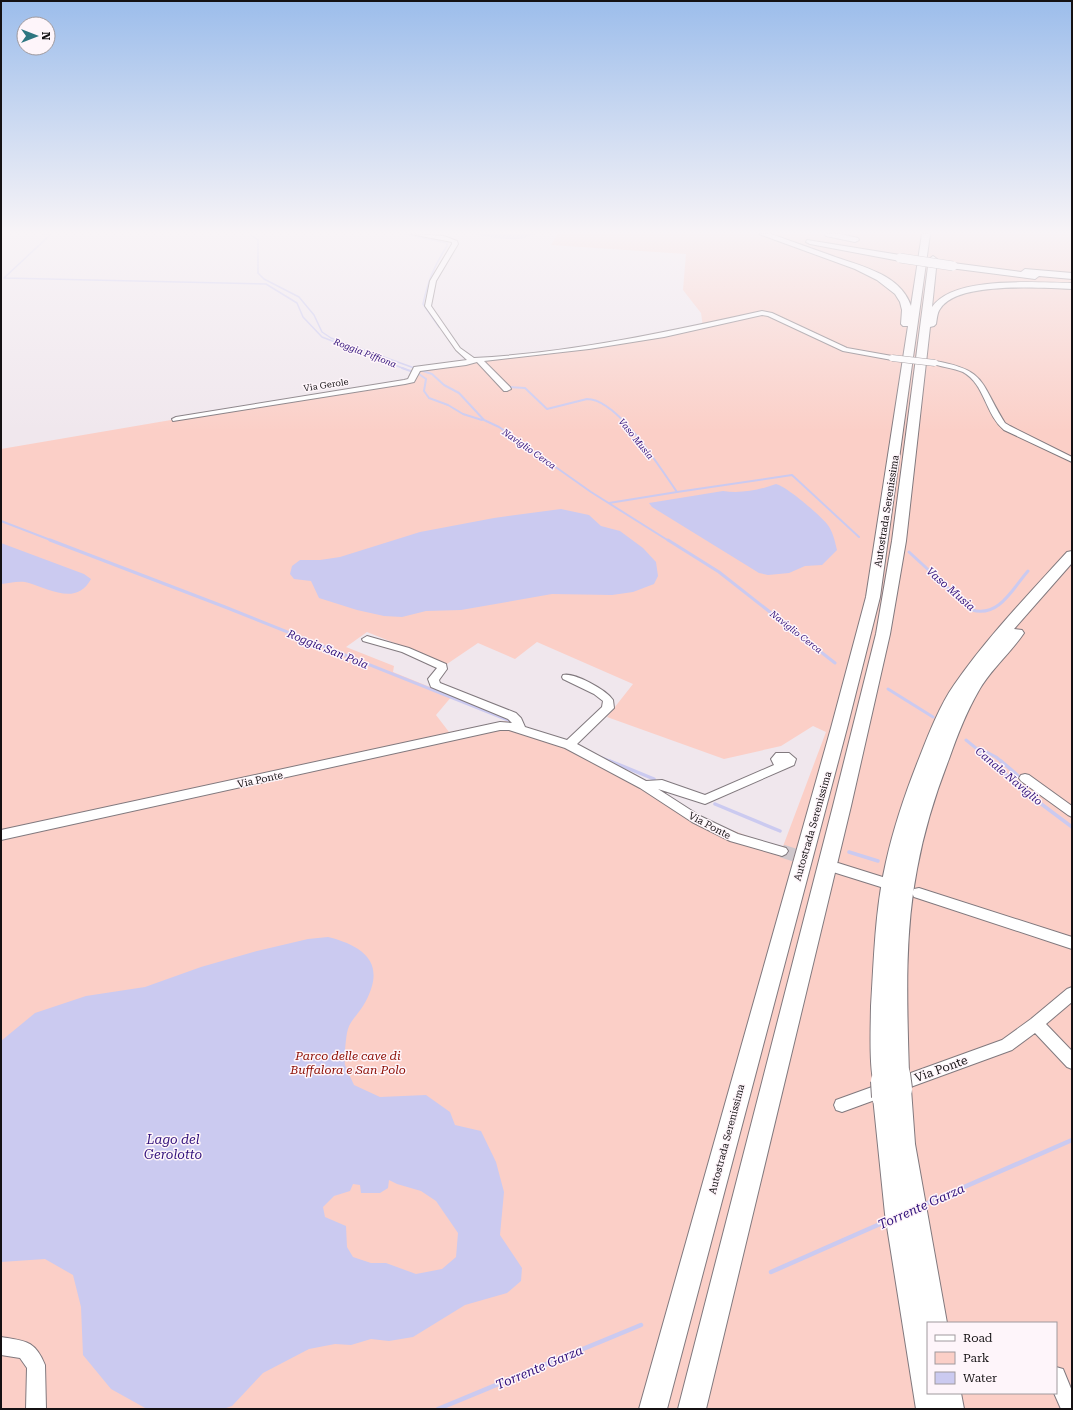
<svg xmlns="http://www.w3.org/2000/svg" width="1073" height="1410" font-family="'Roboto Serif',serif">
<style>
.green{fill:#fbcfc7;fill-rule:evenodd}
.water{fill:#cbcaf0;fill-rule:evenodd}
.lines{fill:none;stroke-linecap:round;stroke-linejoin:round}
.stream-far4{stroke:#cbcaf0;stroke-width:1.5}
.stream-far3{stroke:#cbcaf0;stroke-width:2}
.stream-far2{stroke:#cbcaf0;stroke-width:3}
.stream-far1{stroke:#cbcaf0;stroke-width:3.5}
.stream{stroke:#cbcaf0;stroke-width:4.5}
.minor-tunnel{stroke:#cfc7cc;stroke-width:13;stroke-dasharray:13 6;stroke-linecap:butt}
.minor-casing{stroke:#81797e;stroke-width:2}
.highway-casing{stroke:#81797e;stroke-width:2}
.minor{fill:#fff;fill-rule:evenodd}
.highway{fill:#fff;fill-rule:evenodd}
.minor-bridge-casing{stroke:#81797e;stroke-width:7;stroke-linecap:butt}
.highway-bridge-far1-casing{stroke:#81797e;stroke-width:10;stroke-linecap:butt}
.highway-bridge-casing{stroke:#81797e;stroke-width:26;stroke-linecap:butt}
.minor-bridge{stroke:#fff;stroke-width:6}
.highway-bridge-far1{stroke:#fff;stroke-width:9}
.highway-bridge{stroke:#fff;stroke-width:24}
.labels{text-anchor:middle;stroke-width:3;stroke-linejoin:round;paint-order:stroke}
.far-water-label{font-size:9px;font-style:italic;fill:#31117b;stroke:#fef5fa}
.far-street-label{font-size:9px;fill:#141113;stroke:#fef5fa}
.street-label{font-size:10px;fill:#141113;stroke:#fef5fa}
.water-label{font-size:11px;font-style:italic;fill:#31117b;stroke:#fef5fa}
.near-park-label{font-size:12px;font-style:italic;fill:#8b0b01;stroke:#fef5fa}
.near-street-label{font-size:12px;fill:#141113;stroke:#fef5fa}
.near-water-label{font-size:13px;font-style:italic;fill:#31117b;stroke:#fef5fa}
</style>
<rect width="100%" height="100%" fill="#f0e7ed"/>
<!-- green -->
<path class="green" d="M558,234H1072V1409H1V449L412,379L422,368L597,348L703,327L701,313L683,290L686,254L551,245ZM367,632L447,664L478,643L515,659L537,642L633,684L607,717L724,759L781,746L813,726L826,732L782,849L697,817L567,742L506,721L449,732L436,715L452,696L393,672L394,666L346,647ZM928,1323H1056V1393H928Z"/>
<!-- water -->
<path class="water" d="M475,234H533C524,244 487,237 475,234Z
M776,484C786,486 820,515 827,524C833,531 835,542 837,550L822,565L805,566L789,573L768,575L759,573L652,507L649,503L723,491C740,494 760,490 776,484Z
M561,509L589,515L601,526L620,531L643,548L656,562L658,576L654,584L633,592L612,595L552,594L461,610L426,611L402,617L384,616L357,610L319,598L311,581L294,579L290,574L292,566L300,560H320L340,557L420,532L494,518Z
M1,543L84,574L91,579C77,606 49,589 29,583C21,580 9,583 1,584Z
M328,937C368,947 387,966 363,1006C359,1013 350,1021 348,1029C346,1034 344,1060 345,1065C348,1072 351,1078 354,1085L380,1097L426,1095L450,1112L455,1125L481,1131L496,1162L504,1192L500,1235L522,1268L521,1281L507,1293L465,1305L413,1337L389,1341L371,1339L351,1345L335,1344L309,1349L263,1373L232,1406L223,1409H147L111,1389L83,1355L81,1307L73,1275L45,1259L1,1262V1041L35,1013L86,996L145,987L201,967L257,951L308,939ZM389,1180L397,1184L421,1191L436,1201L458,1233L456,1257L442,1269L416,1274L386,1263H371L353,1257L347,1247L346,1226L325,1217L323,1207L334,1196L350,1191L353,1184L360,1185L361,1193H380L388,1188Z"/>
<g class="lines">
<!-- stream-far4 -->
<path class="stream-far4" d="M43,234L50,235L4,278L266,284L297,303L303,317L322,337L405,369
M250,234L258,240V273L264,279L299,297L314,315L322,332L331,338L417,369
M405,234L447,243V246C434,266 428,281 423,304L439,327"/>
<!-- stream-far3 -->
<path class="stream-far3" d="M402,368L419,374L426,379L424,391L429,398L448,405L463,414L482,420
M414,368L432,374L444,385L459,393L484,420L499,427L591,492L669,541
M507,387L525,388L547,409L587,399C618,399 660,468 677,492L792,475L859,537
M609,503L677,492
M1,521L53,541"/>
<!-- stream-far2 -->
<path class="stream-far2" d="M50,540L225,607L513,722
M668,540L719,572L835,663
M909,552L972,610C999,618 1013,588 1028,571
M888,689L933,717
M966,740L993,762
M979,748L996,757L1002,762
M602,758L612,762"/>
<!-- stream-far1 -->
<path class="stream-far1" d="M610,761L654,779
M992,761L1020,788L1072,827
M1001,761L1023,780
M715,804L780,831
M849,852L878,861"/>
<!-- stream -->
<path class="stream" d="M923,1205L1072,1140
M771,1272L889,1220
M438,1409L641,1325"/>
<!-- minor-tunnel -->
<path class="minor-tunnel" d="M782,851L832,867"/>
<!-- minor casing -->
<g class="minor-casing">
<path id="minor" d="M411,234L444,236L457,241L458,244L436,281L431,306L460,348L474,358C571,353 667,332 762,311L772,313L847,348L892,356L895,358L892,360L843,351L768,316L762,315L664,337L589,349L484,361L510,387L511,389L507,391H504L477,362L466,365L420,371L414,382L405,384L173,421L172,419L176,417L404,380L408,379L414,367L467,360L456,350L425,306L430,281L452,244V242Z
M935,361C987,370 980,383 1005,423L1010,426L1072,457V462L1004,430C985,414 985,384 963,372C953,368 943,367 933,364V362Z
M367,636L409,648L446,664L447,669L439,680L440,683L516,713L521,718L525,727L567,740L602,707L603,701L594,694L563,679L562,677L563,675C574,672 607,690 613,700L614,708L577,744L646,781L662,780L705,795L774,765L771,759L776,753H789L796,759L794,765L705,804L658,789L700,816L738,834L786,848L788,851L786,854L782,856L730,841L692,822L640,788L565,748L509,730H500L1,840V830L500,722L512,723L508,719L431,687L428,679L437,668L402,652L363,641L362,639Z
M1025,774L1029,775L1072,806V817L1068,815L1021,781L1019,778L1021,775Z
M838,863L889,879L891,883L889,887L884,888L833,872L832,868L833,864Z
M919,888L1072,937V949L914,897L912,893L914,889Z
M1072,987V1002L1046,1024L1072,1051V1069L1067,1067L1035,1033L1012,1050L842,1112L836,1110L834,1105L836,1100L1002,1040L1031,1019L1067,989Z
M1,1337C25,1341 35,1340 45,1365L46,1409H26L27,1368L20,1358L1,1355Z
M1056,1367L1063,1369L1072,1391V1409H1061L1054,1393H1056Z"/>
</g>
<!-- highway casing -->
<g class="highway-casing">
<path id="highway" d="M759,234H771C790,241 808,247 827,254C855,265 900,272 911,306L922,234H930L880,597L847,728L667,1409H639L831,728L866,597L908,326H903L901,324L902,310L900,302L895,294L877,280L855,269Z
M825,234H840L858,238L859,240L855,242L826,236Z
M807,240L900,255L904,258L900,261L810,244L806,242Z
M933,256L937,259L932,307C954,275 1037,283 1072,283V289C1042,288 957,281 940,309C937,313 937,319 936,324L934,326L930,327L906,541L890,634L851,806L706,1409H678L833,806L876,634L892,541L929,259Z
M953,263L1021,272L1025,269L1072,273V279L1039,276L1035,279L950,268L949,266L950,264Z
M1072,551V563L1014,629L1022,630L1024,633C1010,654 990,670 978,692C966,713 957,736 949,759C935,795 924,831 917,869C904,936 907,1006 909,1074L906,1081L911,1089L915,1144L947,1323H928V1393H961L964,1409H916L885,1214L873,1097L877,1089C868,1082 871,1020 871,1006C874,959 875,909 886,862C894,826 906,791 920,756C929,733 940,705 954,685C987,637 1028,595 1067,552Z"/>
</g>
<!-- minor -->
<use href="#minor" class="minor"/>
<!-- highway -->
<use href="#highway" class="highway"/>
<!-- minor-bridge casing -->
<g class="minor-bridge-casing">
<path id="minor-bridge" d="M892,358L935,363"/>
</g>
<!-- highway-bridge-far1 casing -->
<g class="highway-bridge-far1-casing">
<path id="highway-bridge-far1" d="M900,258L953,266"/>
</g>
<!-- highway-bridge casing -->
<g class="highway-bridge-casing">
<path id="highway-bridge" d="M898,1074L900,1089
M883,1081L884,1097"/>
</g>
<!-- minor-bridge -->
<use href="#minor-bridge" class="minor-bridge"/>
<!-- highway-bridge-far1 -->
<use href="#highway-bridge-far1" class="highway-bridge-far1"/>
<!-- highway-bridge -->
<use href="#highway-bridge" class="highway-bridge"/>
</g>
<!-- sky -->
<linearGradient id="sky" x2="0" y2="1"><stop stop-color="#9cbdeb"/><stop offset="0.54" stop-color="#f8f4f7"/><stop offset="1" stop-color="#f8f4f7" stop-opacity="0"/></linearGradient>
<rect width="1073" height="431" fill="url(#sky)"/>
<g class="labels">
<!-- far-water labels -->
<g class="far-water-label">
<text transform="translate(365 353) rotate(21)" y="3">Roggia Piffiona</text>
<text transform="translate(636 439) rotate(51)" y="3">Vaso Musia</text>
<text transform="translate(529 449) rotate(35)" y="3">Naviglio Cerca</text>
<text transform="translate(796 632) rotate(38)" y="3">Naviglio Cerca</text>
</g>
<!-- far-street labels -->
<g class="far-street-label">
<text transform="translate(326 385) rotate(-9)" y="3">Via Gerole</text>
</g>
<!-- street labels -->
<g class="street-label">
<text transform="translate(886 511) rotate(-81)" y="4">Autostrada Serenissima</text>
<text transform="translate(260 779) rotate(-12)" y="4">Via Ponte</text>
<text transform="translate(710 825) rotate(28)" y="4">Via Ponte</text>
<text transform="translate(812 826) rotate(-74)" y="4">Autostrada Serenissima</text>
<text transform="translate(726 1139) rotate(-75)" y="4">Autostrada Serenissima</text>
</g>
<!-- water labels -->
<g class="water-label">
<text transform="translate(951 589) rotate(41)" y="4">Vaso Musia</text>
<text transform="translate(328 649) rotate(22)" y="4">Roggia San Pola</text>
<text transform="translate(1009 776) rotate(40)" y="4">Canale Naviglio</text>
</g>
<!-- near-park labels -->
<g class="near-park-label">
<text x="348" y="1060">Parco delle cave di<tspan x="348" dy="14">Buffalora e San Polo</tspan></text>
</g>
<!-- near-street labels -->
<g class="near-street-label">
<text transform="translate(941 1069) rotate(-20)" y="4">Via Ponte</text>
</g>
<!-- near-water labels -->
<g class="near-water-label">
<text x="173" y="1144">Lago del<tspan x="173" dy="15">Gerolotto</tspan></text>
<text transform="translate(921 1206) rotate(-24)" y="5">Torrente Garza</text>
<text transform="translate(539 1367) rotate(-23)" y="5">Torrente Garza</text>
</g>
</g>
<!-- border -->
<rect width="1073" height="1410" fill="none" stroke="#141113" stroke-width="4"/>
<!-- legend -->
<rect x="927" y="1322" width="130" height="72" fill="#fef5fa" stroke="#a09a9e"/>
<rect x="935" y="1335" width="20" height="6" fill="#ffffff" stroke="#a09a9e"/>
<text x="963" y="1342" font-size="12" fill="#141113">Road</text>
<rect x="935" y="1352" width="20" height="12" fill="#fbcfc7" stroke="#a09a9e"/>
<text x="963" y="1362" font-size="12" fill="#141113">Park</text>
<rect x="935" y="1372" width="20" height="12" fill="#cbcaf0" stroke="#a09a9e"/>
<text x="963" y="1382" font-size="12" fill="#141113">Water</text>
<!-- north arrow -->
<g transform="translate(36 36) rotate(90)"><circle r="19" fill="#fef5fa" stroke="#a09a9e"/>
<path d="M0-3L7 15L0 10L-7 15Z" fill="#2e7680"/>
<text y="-6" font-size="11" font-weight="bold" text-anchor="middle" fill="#141113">N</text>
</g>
</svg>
